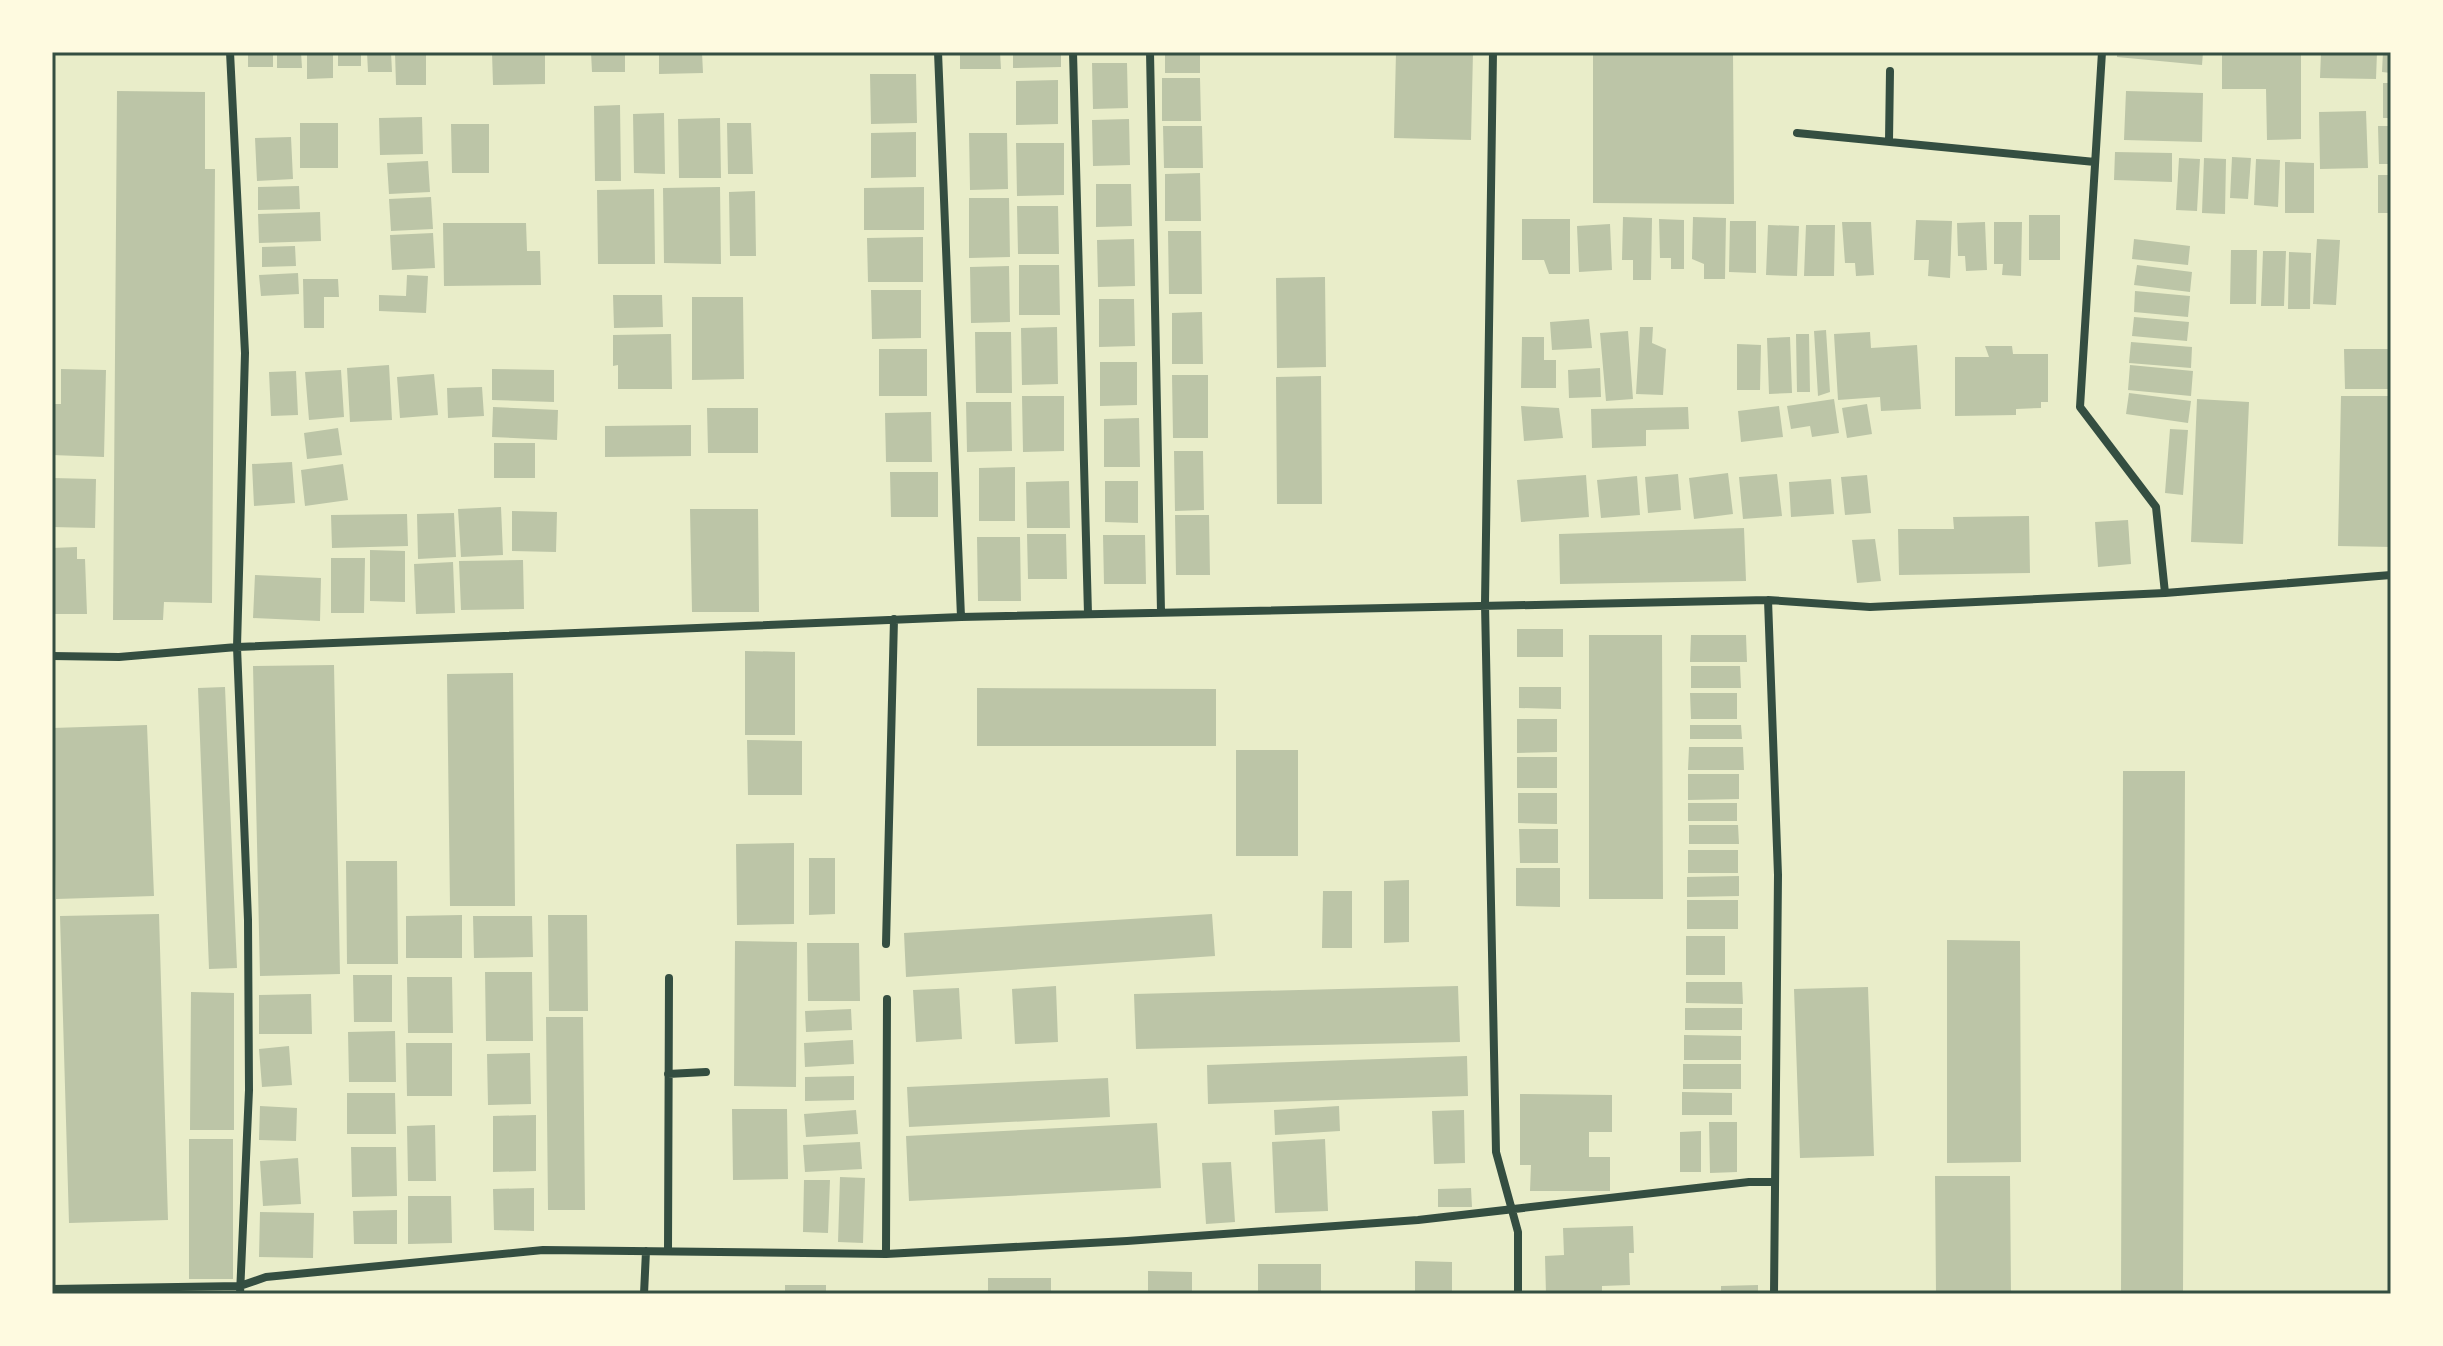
<svg xmlns="http://www.w3.org/2000/svg" width="2443" height="1346" font-family="'Asap Condensed',sans-serif">
<style>
.building{fill:#bcc5a7}
.lines{fill:none;stroke-linecap:round;stroke-linejoin:round}
.minor{stroke:#344e41;stroke-width:8}
.neatline{fill:none;stroke:#344e41;stroke-width:3}
</style>
<rect width="100%" height="100%" fill="#e9edc9"/>
<!-- building -->
<path class="building" d="M248,52H273V67H248Z
M277,52H301L302,68H277Z
M307,52H333V78L307,79Z
M338,52H361V66H338Z
M367,52H391L392,72H368Z
M395,52H426V85H396Z
M492,52H545V84L493,85Z
M591,52H625V72H592Z
M659,52H702L703,73L659,74Z
M960,52H1000L1001,69H960Z
M1013,52H1061V67L1013,68Z
M1165,52H1200V73H1165Z
M1396,52H1473L1471,140L1394,138Z
M1593,52H1733L1734,204L1593,203Z
M2117,52H2203L2202,65L2117,57Z
M2222,52H2301V139L2267,140L2266,89H2222Z
M2321,52H2377L2376,79L2320,78Z
M2383,52H2391V73L2382,72Z
M1092,63H1127L1128,108L1093,109Z
M870,74H916L917,123L871,124Z
M1162,78H1200L1201,121H1162Z
M1058,80V124L1016,125V81Z
M2383,83H2391V118H2383Z
M117,91L205,92V169H215L212,603L164,602L163,620H113Z
M2126,91L2203,93L2202,142L2124,140Z
M620,105L621,181H595L594,106Z
M2366,111L2368,168L2320,169L2319,112Z
M664,113L665,174L634,173L633,114Z
M422,117L423,154L380,155L379,118Z
M720,118L721,178H679L678,119Z
M1129,119L1130,165L1093,166L1092,120Z
M300,123H338V168H300Z
M727,123H751L753,174H728Z
M451,124H489V173H452Z
M1163,126H1202L1203,168H1164Z
M2378,126H2391V164H2379Z
M916,132V177L871,178V133Z
M969,133H1007L1008,189L970,190Z
M291,137L293,179L257,181L255,138Z
M1016,143H1064V195L1017,196Z
M2115,152L2172,153V182L2114,180Z
M2232,157L2251,158L2248,199L2230,198Z
M2179,158L2200,159L2197,211L2176,210Z
M2204,158L2226,159L2225,214L2202,213Z
M2256,159L2280,160L2278,207L2254,205Z
M428,161L430,192L389,194L387,163Z
M2285,162L2314,163V213H2285Z
M1200,173L1201,221H1165V174Z
M2378,175H2391V213H2378Z
M1096,184H1131L1132,226L1096,227Z
M299,186L300,209L258,210V187Z
M720,187L721,264L664,263L663,188Z
M924,187V230H864V188Z
M654,189L655,264H598L597,190Z
M755,191L756,256H730L729,192Z
M431,197L433,229L391,231L389,199Z
M969,198H1009L1010,257L969,258Z
M1017,206H1058L1059,254H1018Z
M320,212L321,241L259,243L258,214Z
M2029,215H2060V260H2029Z
M1623,217L1652,218L1651,280H1633V260H1622Z
M1693,217L1726,218L1725,279H1704V264L1692,259Z
M1522,219H1570V274H1549L1544,260H1522Z
M1659,219L1684,220V269H1671V258H1660Z
M1916,220L1952,221L1950,278L1928,276L1929,260H1914Z
M1730,221H1756V273L1729,272Z
M1842,222H1871L1874,275L1856,276L1855,263H1845Z
M1985,222L1987,270L1966,271L1965,256H1958L1957,223Z
M1994,222H2022L2021,276L2002,275L2003,264H1994Z
M443,223H526L527,251H540L541,285L444,286Z
M1610,224L1612,270L1579,272L1577,226Z
M1768,225L1799,226L1797,276L1766,275Z
M1806,225H1835L1834,276H1804Z
M1168,231H1201L1202,294H1169Z
M433,233L435,268L392,270L390,235Z
M923,237V282H868L867,238Z
M1134,239L1135,286L1098,287L1097,240Z
M2134,239L2190,246L2188,265L2132,259Z
M2317,239L2340,240L2336,305L2313,304Z
M295,246L296,266L262,267V247Z
M2231,250H2257L2256,304H2230Z
M2263,251H2286L2284,306H2261Z
M2289,252L2311,253L2310,309H2288Z
M1019,265H1059L1060,315H1019Z
M2137,265L2192,272L2190,292L2134,285Z
M1009,266L1010,322L971,323L970,267Z
M298,273L299,294L261,296L259,275Z
M407,275L428,276L426,313L379,311V295L406,296Z
M1325,277L1326,367L1277,368L1276,278Z
M303,279H338L339,297H324V328H304Z
M871,290H921V338L872,339Z
M2135,291L2190,296L2188,317L2134,312Z
M613,295H662L663,327L614,328Z
M692,297H743L744,379L692,380Z
M1099,299H1134L1135,346L1099,347Z
M1202,312L1203,364H1172V313Z
M2134,317L2189,322L2187,341L2132,336Z
M1589,319L1592,348L1552,350L1550,322Z
M1057,327L1058,384L1022,385L1021,328Z
M1640,327H1653L1652,343L1666,349L1663,395L1636,394Z
M1826,330L1830,392L1818,396L1814,331Z
M1628,331L1633,399L1606,401L1600,333Z
M975,332H1011L1012,393H976Z
M1870,332L1871,348L1917,345L1921,409L1881,411L1880,397L1838,400L1834,334Z
M671,334L672,389H618V365L613,366V335Z
M1796,334H1809L1810,392H1797Z
M1522,337H1544V360H1556V388H1521Z
M1790,337L1792,393L1769,394L1767,338Z
M2131,342L2192,347L2191,368L2129,363Z
M1737,344L1761,345L1760,390H1737Z
M1985,346H2012L2013,354H2048V402H2041V408L2016,409V415L1955,416V357H1989Z
M879,349H927V396H879Z
M2344,349H2391V389H2345Z
M1100,362H1137V405L1100,406Z
M389,365L392,420L350,422L347,368Z
M2130,365L2193,371L2191,396L2128,390Z
M1600,368L1601,397L1569,398L1568,370Z
M61,369L106,370L104,457L52,455V404H61Z
M492,369L554,370V402L492,400Z
M341,370L344,417L309,420L305,372Z
M296,371L298,415L271,416L269,372Z
M434,374L438,415L400,418L397,377Z
M1172,375H1208V438H1173Z
M1321,376L1322,504H1277L1276,377Z
M482,387L484,416L448,418L447,388Z
M2129,393L2191,401L2188,423L2126,414Z
M1022,396H1064V451L1023,452Z
M2341,396H2391V547L2338,546Z
M1834,399L1839,433L1812,437L1810,426L1791,429L1787,406Z
M2197,399L2249,402L2243,544L2191,542Z
M966,402H1011L1012,451L967,452Z
M1867,404L1872,434L1847,438L1842,408Z
M1521,406L1559,408L1563,438L1524,441Z
M1779,406L1783,437L1741,442L1738,411Z
M493,407L558,410L557,440L492,437Z
M1688,407L1689,429L1646,430V446L1592,448L1591,409Z
M707,408H758V453H708Z
M931,412L932,462H886L885,413Z
M1139,418L1140,467H1104V419Z
M691,425V456L605,457V426Z
M338,428L342,455L307,459L304,433Z
M2170,429L2188,430L2183,495L2165,493Z
M494,443H535V478H494Z
M1174,451H1203L1204,510L1175,511Z
M292,462L295,503L254,506L252,464Z
M343,464L348,500L305,506L301,470Z
M1015,467V521H979V468Z
M890,472H938V517H891Z
M1728,473L1733,514L1694,519L1689,478Z
M1678,474L1681,510L1648,513L1645,477Z
M1777,474L1782,516L1743,519L1739,477Z
M1586,475L1589,517L1521,522L1517,480Z
M1867,475L1871,513L1845,515L1841,477Z
M1637,476L1640,515L1601,518L1597,480Z
M52,478L96,479L95,528L52,527Z
M1831,479L1834,514L1791,517L1789,482Z
M1069,481L1070,528H1027L1026,482Z
M1105,481H1138V523L1105,522Z
M501,507L503,555L461,557L458,509Z
M690,509H758L759,612H692Z
M512,511L557,512L556,552L512,551Z
M454,513L456,557L418,559L417,514Z
M407,514L408,546L332,548L331,515Z
M1175,515H1209L1210,575H1176Z
M2029,516L2030,573L1899,575L1898,529H1954L1953,517Z
M2128,520L2131,564L2098,567L2095,522Z
M1744,528L1746,581L1560,584L1559,534Z
M1027,534H1066L1067,579H1028Z
M1103,535H1145L1146,584H1104Z
M977,537H1020L1021,601H978Z
M1875,539L1881,581L1857,583L1852,540Z
M77,547V559H85L87,614H52V548Z
M370,550L405,551V602L370,601Z
M331,558H365L364,613H331Z
M523,560L524,609L461,610L459,561Z
M453,562L455,613L416,614L414,564Z
M255,575L321,578L320,621L253,618Z
M1517,629H1563V657H1517Z
M1589,635H1662L1663,899H1589Z
M1691,635H1746L1747,662H1690Z
M745,651L795,652V735H745Z
M334,665L340,974L260,976L253,666Z
M1691,666H1740L1741,688H1691Z
M513,673L515,906H450L447,674Z
M225,687L237,968L209,969L198,688Z
M1519,687H1561V709L1519,708Z
M977,688L1216,689V746H977Z
M1690,693H1737V719H1691Z
M1517,719H1557V752L1517,753Z
M147,725L154,896L56,899L52,728Z
M1690,725H1741L1742,739H1690Z
M747,740L802,741V795H748Z
M1689,747H1743L1744,770H1688Z
M1236,750H1298V856H1236Z
M1517,757H1557V788H1517Z
M2123,771H2185L2183,1294H2121Z
M1688,774H1739V799L1688,800Z
M1518,793H1557V824L1518,823Z
M1688,803H1737V821H1688Z
M1689,825H1738L1739,844H1689Z
M1519,829H1558V863H1520Z
M794,843V924L737,925L736,844Z
M1688,850H1738V873H1688Z
M809,858H835V914L809,915Z
M346,861H397L398,964H347Z
M1516,868H1560V907L1516,906Z
M1739,876V896L1687,897V877Z
M1409,880V942L1384,943V881Z
M1323,891H1352V948H1322Z
M1687,900H1738V929H1687Z
M159,914L168,1220L69,1223L60,916Z
M1212,914L1215,956L906,977L904,933Z
M462,915V958H406V916Z
M548,915H587L588,1011H549Z
M473,916H532L533,957L474,958Z
M1686,936H1725V975H1686Z
M1947,940L2020,941L2021,1162L1947,1163Z
M735,941L797,942L796,1087L734,1086Z
M807,943H859L860,1001H808Z
M485,972H532L533,1041H486Z
M353,975H392V1022H354Z
M407,977H452L453,1033H408Z
M1686,982H1742L1743,1004L1686,1003Z
M1056,986L1058,1042L1015,1044L1012,989Z
M1458,986L1460,1042L1136,1049L1134,994Z
M1868,987L1874,1156L1800,1158L1794,989Z
M959,988L962,1039L916,1042L913,990Z
M191,992L234,993V1130H190Z
M311,994L312,1034H259V995Z
M1685,1008H1742V1030H1685Z
M851,1009L852,1030L806,1032L805,1011Z
M546,1017H583L585,1210H548Z
M395,1031L396,1082H349L348,1032Z
M1684,1035L1741,1036V1060H1684Z
M853,1040L854,1064L805,1067L804,1043Z
M406,1043H452V1096H407Z
M289,1046L292,1085L262,1087L259,1049Z
M530,1053L531,1104L488,1105L487,1054Z
M1467,1056L1468,1096L1208,1104L1207,1065Z
M1683,1064H1741V1089H1683Z
M854,1076V1100L805,1101V1077Z
M1108,1078L1110,1117L909,1127L907,1087Z
M1682,1092L1732,1093V1115H1682Z
M347,1093H395L396,1134H347Z
M1520,1094L1612,1095V1132H1589V1157H1610V1191H1530L1531,1165H1520Z
M260,1106L297,1108L296,1141L259,1140Z
M1339,1106L1340,1131L1275,1135L1274,1110Z
M732,1109H787L788,1179L733,1180Z
M856,1110L858,1134L806,1137L804,1114Z
M1464,1110L1465,1163L1434,1164L1432,1111Z
M536,1115V1171L493,1172V1116Z
M1709,1122H1737V1172L1710,1173Z
M1157,1123L1161,1188L909,1201L906,1136Z
M435,1125L436,1181H408L407,1126Z
M1701,1131V1172H1680V1132Z
M189,1139H233V1279H189Z
M1325,1139L1328,1211L1275,1213L1272,1142Z
M860,1142L862,1169L805,1172L803,1145Z
M351,1147H396L397,1196L352,1197Z
M298,1158L301,1204L263,1206L260,1161Z
M1231,1162L1235,1222L1206,1224L1202,1163Z
M1935,1176H2010L2011,1294H1936Z
M840,1177L865,1178L863,1243L838,1242Z
M804,1180H830L828,1233L803,1232Z
M534,1188V1231L494,1230L493,1189Z
M1471,1188L1472,1207H1438V1189Z
M408,1196H451L452,1243L408,1244Z
M397,1210V1244H354L353,1211Z
M260,1212L314,1213L313,1258L259,1257Z
M1633,1226L1634,1253H1629L1630,1285L1602,1286V1294H1546L1545,1256L1564,1255L1563,1228Z
M1415,1261L1452,1262V1294H1415Z
M1258,1264H1321V1294H1258Z
M1148,1271L1192,1272V1294H1148Z
M988,1278H1051V1294H988Z
M785,1285H826V1294H785Z
M1758,1285V1294H1721V1286Z"/>
<g class="lines">
<!-- minor -->
<path class="minor" d="M230,52L245,353L237,647L248,920L249,1090L240,1294
M938,52L961,617
M1073,52L1088,614
M1150,52L1161,612
M1493,52L1485,604L1496,1152L1518,1232V1294
M2102,52L2080,407L2156,507L2165,593
M1797,133L2095,162
M1889,141L1890,71
M1768,600L1778,875L1774,1294
M52,656L119,657L237,647L961,617L1768,600L1870,607L2165,593L2391,575
M886,944L894,619
M668,1074L706,1072
M668,1250L669,978
M886,1254L887,999
M52,1289L240,1286L266,1277L543,1250L886,1254L1127,1241L1418,1220L1749,1182H1775
M644,1294L646,1251"/>
</g>
<!-- border -->
<rect width="2443" height="1346" fill="none" stroke="#fefae0" stroke-width="108"/>
<rect x="54" y="54" width="2335" height="1238" class="neatline"/>
</svg>
